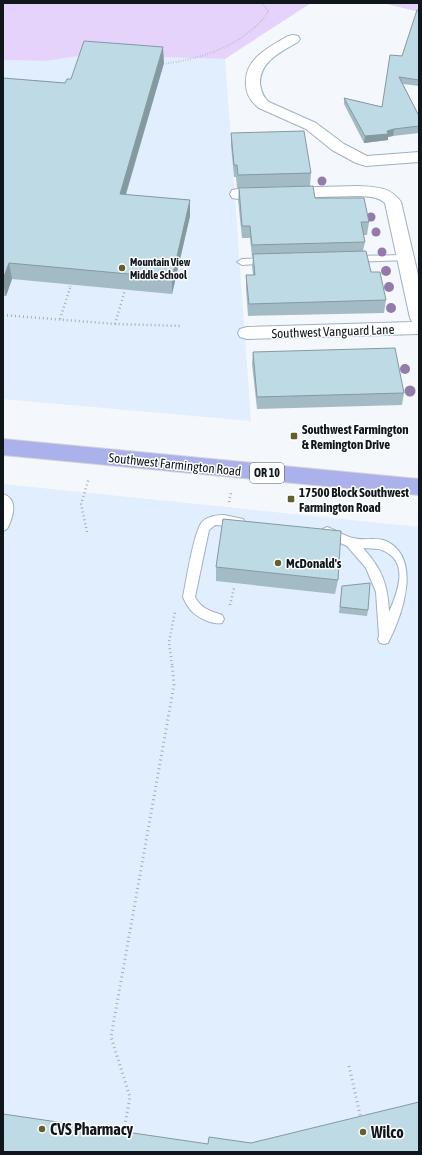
<svg xmlns="http://www.w3.org/2000/svg" width="422" height="1155" font-family="'Asap Condensed',sans-serif">
<style>
.built{fill:#e0eefd}
.green{fill:#e5d3fb}
.lines{fill:none;stroke-linecap:round;stroke-linejoin:round}
.service-casing{stroke:#9fb1c3;stroke-width:2}
.minor-casing{stroke:#9fb1c3;stroke-width:2}
.primary-casing{stroke:#d4d5d6;stroke-width:2}
.path-far2{stroke:#a8adb1;stroke-width:2;stroke-dasharray:0.5 2;stroke-linecap:butt}
.path-far1{stroke:#a8adb1;stroke-width:2.5;stroke-dasharray:1 3;stroke-linecap:butt}
.path{stroke:#a8adb1;stroke-width:3;stroke-dasharray:1 3.5;stroke-linecap:butt}
.service{fill:#fff;fill-rule:evenodd}
.minor{fill:#fff;fill-rule:evenodd}
.primary{fill:#abb1eb;fill-rule:evenodd}
.tree{fill:#947caa}
.wall{fill:#a3bbc4}
.shaded-wall{fill:#8599a0}
.building{fill:#bedae4;stroke:#8599a0}
.poi-dot{fill:#645f2c;stroke:#fff;stroke-width:1.5}
.labels{text-anchor:middle;stroke-width:3;stroke-linejoin:round;paint-order:stroke}
.far-poi-label{font-size:11px;font-weight:bold;fill:#0f161c;stroke:#fff;text-anchor:start}
.shield{fill:#fff;stroke:#575c60;stroke-width:1}
.shield-label{font-size:12px;font-weight:bold;fill:#0f161c}
.street-label{font-size:13px;fill:#0f161c;stroke:#fff}
.poi-label{font-size:13px;font-weight:bold;fill:#0f161c;stroke:#fff;text-anchor:start}
.near-poi-label{font-size:16px;font-weight:bold;fill:#0f161c;stroke:#fff;text-anchor:start}
</style>
<rect width="100%" height="100%" fill="#f4f7fb"/>
<!-- built -->
<path class="built" d="M86,55L225,59L251,421L3,399V60L45,61Z
M3,484L419,527V1152H3Z"/>
<!-- green -->
<path class="green" d="M3,3H311L225,59L86,55L45,61L3,60Z
M383,3H419V12Z"/>
<g class="lines">
<!-- service casing -->
<g class="service-casing">
<path id="service" d="M406,255L411,258L409,260L351,262L346,259L351,256Z
M269,258L274,261L272,263L242,265L237,262L242,259Z
M3,494C19,499 13,518 7,529L3,531Z
M224,515L243,519L245,522L243,525L239,527L215,525L209,530L195,597C201,609 211,611 222,615L224,619L222,623C218,624 215,623 210,622C196,617 189,611 183,597C186,583 194,529 203,521C209,516 217,515 224,515Z
M327,527C336,530 344,536 353,538C363,541 376,537 386,541C422,558 403,614 388,643L384,644L380,643L378,639L379,636L376,592L366,568L347,546L323,535L321,532L323,529ZM363,548C369,549 377,548 382,550C410,561 398,592 389,612C388,585 382,569 363,548Z"/>
</g>
<!-- minor casing -->
<g class="minor-casing">
<path id="minor" d="M293,35L298,36L300,39L298,42C281,52 260,61 260,83C261,91 263,97 269,102L316,123L344,144L367,156L419,152V162L366,166L356,163L332,150L306,129L259,108C251,102 246,94 246,84C244,59 269,47 288,36Z
M359,186C376,187 391,187 401,202L419,279V334L247,339L240,337L238,333L240,329L247,327L412,322L410,318L385,203C377,196 369,197 359,196L238,199L232,198L230,194L232,190L238,189Z"/>
</g>
<!-- primary casing -->
<g class="primary-casing">
<path id="primary" d="M3,439L419,479V495L3,455Z"/>
</g>
<!-- path-far2 -->
<path class="path-far2" d="M161,64C200,60 246,45 269,11L261,3
M70,289L71,284"/>
<!-- path-far1 -->
<path class="path-far1" d="M3,315L115,324L182,326
M60,319L70,288
M115,324L125,290
M229,502L231,493
M87,532L81,504L89,478
M230,605L234,588
M172,665L169,642L175,612"/>
<!-- path -->
<path class="path" d="M349,1066L361,1119
M123,1135L130,1097L111,1037L174,685L172,664"/>
<!-- service -->
<use href="#service" class="service"/>
<!-- minor -->
<use href="#minor" class="minor"/>
<!-- primary -->
<use href="#primary" class="primary"/>
</g>
<!-- trees -->
<g class="tree">
<circle cx="322" cy="181" r="4.5"/>
<circle cx="371" cy="217" r="4.5"/>
<circle cx="376" cy="232" r="4.5"/>
<circle cx="382" cy="252" r="4.5"/>
<circle cx="386" cy="271" r="5"/>
<circle cx="389" cy="287" r="5"/>
<circle cx="391" cy="308" r="5"/>
<circle cx="405" cy="369" r="5"/>
<circle cx="410" cy="391" r="5.5"/>
</g>
<!-- wall -->
<path class="wall" d="M419,10V86L403,84L419,116V133L393,136L388,137V140L364,143L344,104V98L382,107L402,56Z
M164,63L126,195L190,200V216L172,294L12,279L6,296H3V78L65,83L71,79Z
M231,133L311,173L310,186L237,188L236,177H234L231,146Z
M239,188L315,198L369,222L367,235H363L365,242L363,251L371,272L386,300L384,313L248,316L246,288V275H253L252,266L253,257H252L250,238H242L238,200Z
M253,352L404,393L402,405L257,409L252,364Z
M216,567L338,580L335,594L216,581Z
M342,586L368,610L367,616L339,613Z"/>
<!-- shaded-wall -->
<path class="shaded-wall" d="M163,47L164,63L121,210L120,194Z
M394,129L393,136L388,137V140L364,143L365,136Z
M190,200V216L172,294V278Z
M9,263L12,279L6,296L3,283V279Z"/>
<!-- building -->
<path class="building" d="M417,10H419V80L399,77L419,116V126L394,129L387,131L388,134L365,136L344,98L382,107L390,55L402,56Z
M84,41L163,47L120,194L190,200L172,278L9,263L3,279V78L65,83L67,79H71Z
M304,131L311,173L238,175L237,165H234L231,133Z
M313,186L315,198H364L369,222H361L365,242L252,245L250,226H242L239,188Z
M366,251L371,272H380L386,300L249,304L246,275H255L253,254Z
M395,348L404,393L257,397L253,352Z
M223,519L341,531L338,580L216,567Z
M370,583L368,610L340,607L342,586Z
M419,1102V1152H3V1114L208,1144L209,1137L251,1143Z"/>
<!-- markers -->
<g class="poi-dot">
<circle cx="122" cy="268" r="4"/>
<rect x="290" y="432" width="8" height="8" rx="2"/>
<rect x="287" y="495" width="8" height="8" rx="2"/>
<circle cx="278" cy="563" r="4"/>
<circle cx="42" cy="1129" r="4"/>
<circle cx="363" cy="1132" r="4"/>
</g>
<g class="labels">
<!-- far-poi labels -->
<g class="far-poi-label">
<text x="130" y="266">Mountain View<tspan x="130" dy="13">Middle School</tspan></text>
</g>
<!-- shield labels -->
<rect class="shield" x="250" y="463" width="34" height="20" rx="3"/>
<g class="shield-label">
<text x="267" y="477">OR 10</text>
</g>
<!-- street labels -->
<g class="street-label">
<text transform="translate(333 331) rotate(-2)" y="5">Southwest Vanguard Lane</text>
<text transform="translate(175 464) rotate(6)" y="5">Southwest Farmington Road</text>
</g>
<!-- poi labels -->
<g class="poi-label">
<text x="302" y="434">Southwest Farmington<tspan x="302" dy="15">&amp; Remington Drive</tspan></text>
<text x="299" y="497">17500 Block Southwest<tspan x="299" dy="15">Farmington Road</tspan></text>
<text x="286" y="568">McDonald's</text>
</g>
<!-- near-poi labels -->
<g class="near-poi-label">
<text x="50" y="1135">CVS Pharmacy</text>
<text x="371" y="1138">Wilco</text>
</g>
</g>
<!-- border -->
<rect width="422" height="1155" fill="none" stroke="#0f161c" stroke-width="8"/>
</svg>
